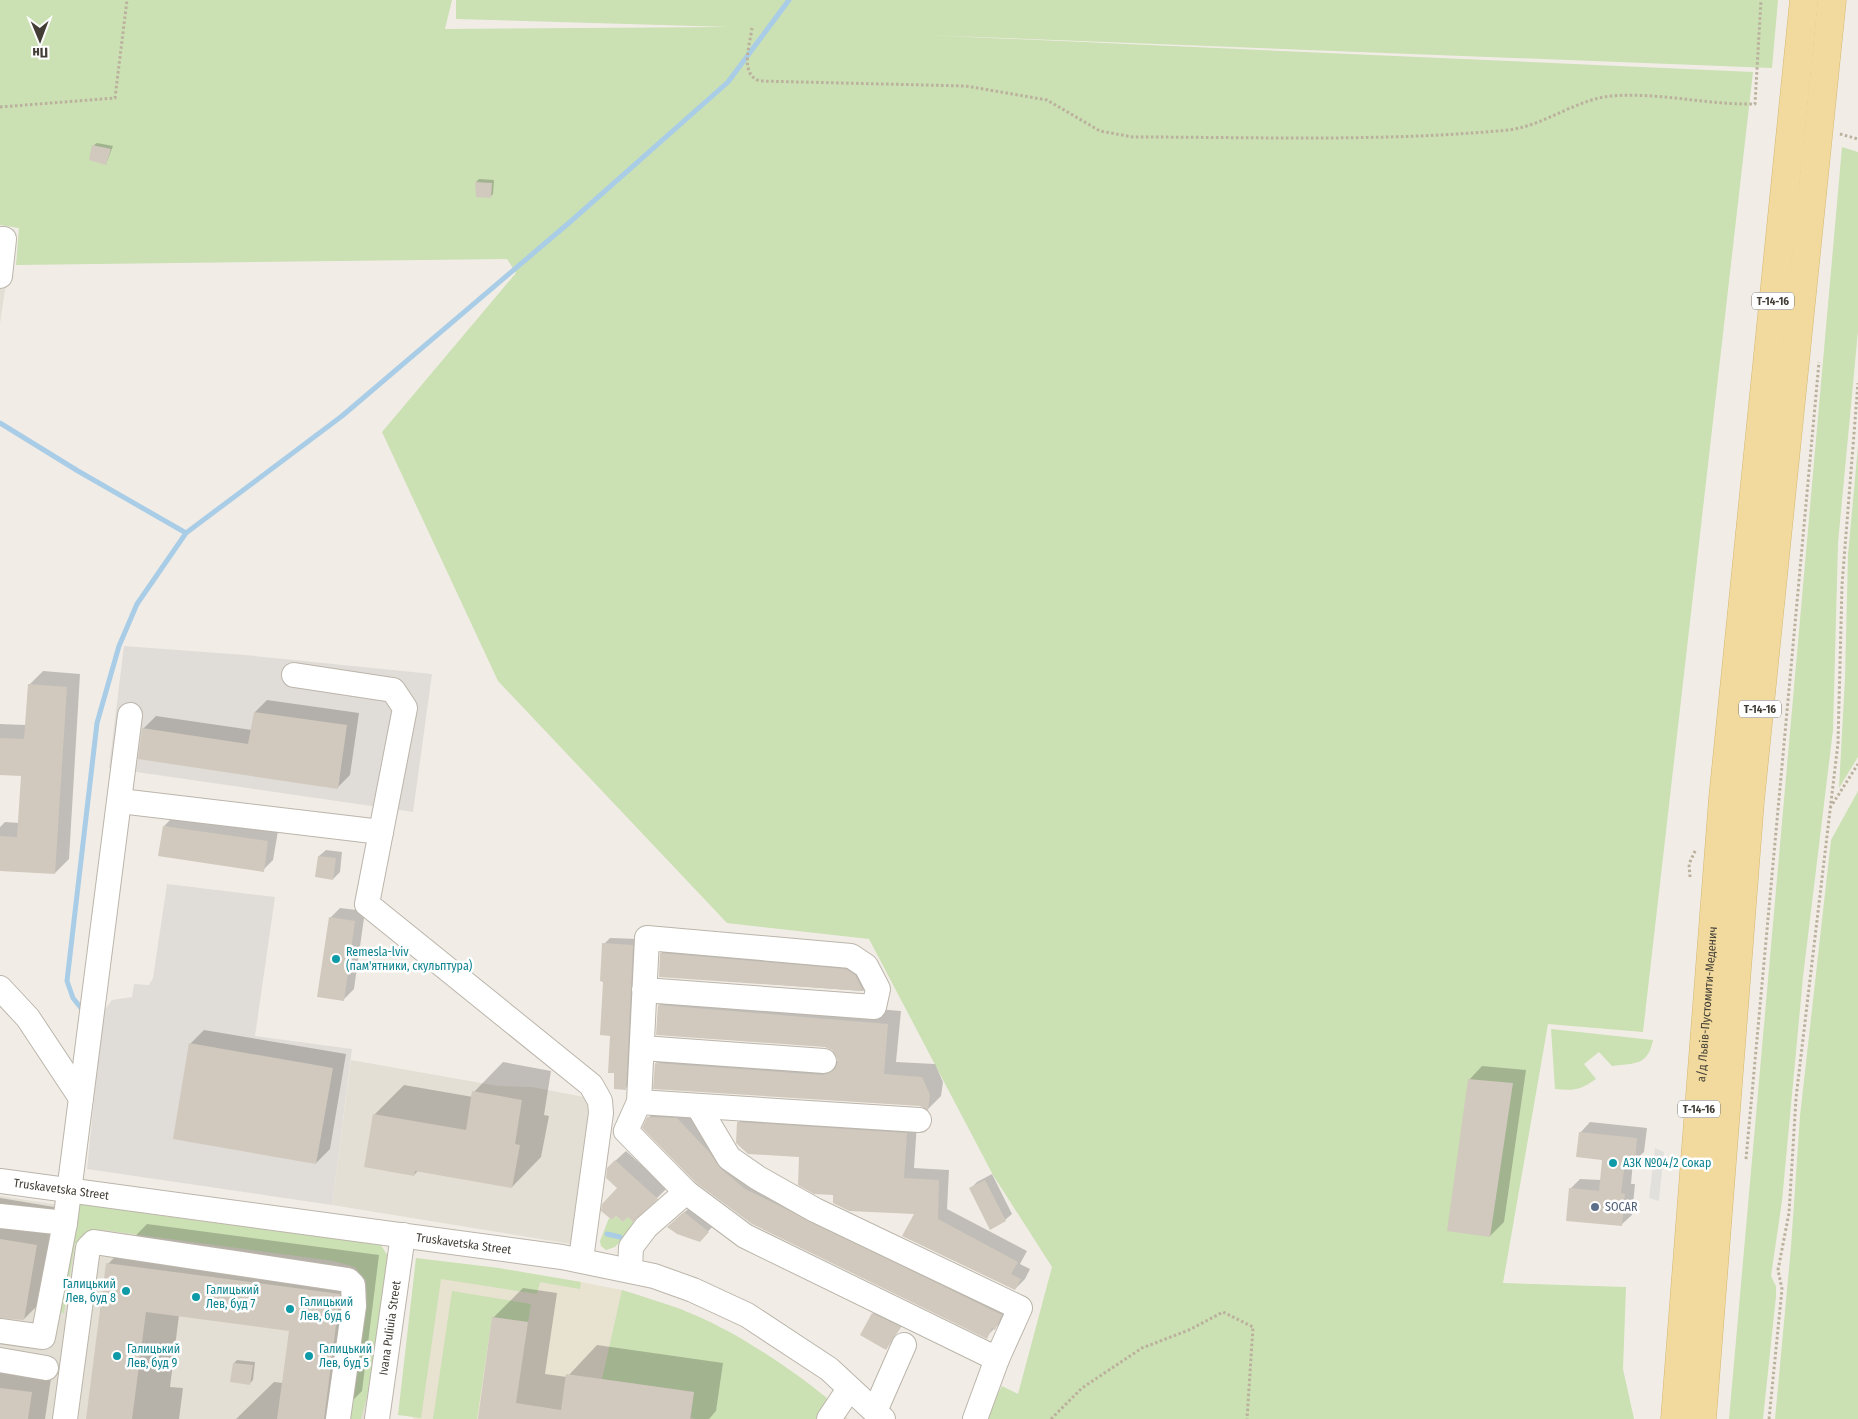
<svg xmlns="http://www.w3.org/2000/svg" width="1858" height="1419" font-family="'Fira Sans Condensed',sans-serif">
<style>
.residential{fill:#e4dfd4}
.industrial{fill:#e0dcd7}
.education{fill:#e8e2d1}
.green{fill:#cbe0b3}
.parking{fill:#e2e0dd}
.shadow{fill:#0003}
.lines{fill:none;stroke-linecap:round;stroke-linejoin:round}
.stream{stroke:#a9cde7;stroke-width:5}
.building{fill:#d1c9bd}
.minor-casing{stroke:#bbb5aa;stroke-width:26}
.major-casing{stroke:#d4b770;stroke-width:29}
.path{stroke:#bbb09d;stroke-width:3;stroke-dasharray:2.5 2.5;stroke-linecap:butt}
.minor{stroke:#fff;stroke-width:24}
.major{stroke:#f2da9e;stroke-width:28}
.culture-dot{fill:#0f9aa8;stroke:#fff;stroke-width:2}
.service-dot{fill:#5c6f8a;stroke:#fff;stroke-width:2}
.labels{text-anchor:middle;stroke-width:5;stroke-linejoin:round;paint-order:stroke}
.shield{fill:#fff;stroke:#7b7872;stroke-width:1}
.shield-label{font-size:11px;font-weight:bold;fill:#423e36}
.culture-label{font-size:12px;fill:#0d838f;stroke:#fff;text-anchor:start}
.street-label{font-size:12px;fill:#423e36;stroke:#fff}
.service-label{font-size:12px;fill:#4e5e75;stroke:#fff;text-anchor:start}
</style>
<rect width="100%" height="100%" fill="#f1ede6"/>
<!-- residential -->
<path class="residential" d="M0,228L14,229L0,324Z
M351,1060L498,1086L532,1087L584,1097L589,1100L577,1236L571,1244L332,1205Z
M0,1196L395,1255L366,1419H0Z"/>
<!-- industrial -->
<path class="industrial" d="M124,646L245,655L432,674L413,812L109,768Z
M167,884L275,897L255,1036L352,1049L332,1205L87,1169L103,1012L112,1000L132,997L134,984L149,985L153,978Z"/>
<!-- education -->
<path class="education" d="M432,1260L581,1282L622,1290L681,1309L759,1350L803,1379L849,1419H413Z"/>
<!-- green -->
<path class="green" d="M0,0H452L445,29L730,27L456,19V0H1778L1772,68L925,35L1753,72L1643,1032L1548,1024L1503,1283L1626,1287L1623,1369L1634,1419H985L1002,1386L1018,1394L1052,1267L993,1175L869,939L727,923L498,681L382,432L516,273L507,259L16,265L19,228L0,225Z
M1842,147L1858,152V331L1838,543L1833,730L1803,977L1782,1201L1771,1276L1776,1286V1296L1763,1419H1729Z
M1858,446V757L1839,788L1845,679L1848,555Z
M1858,791V1419H1775L1791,1247L1800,1116L1831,840Z
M1551,1029L1653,1040C1648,1066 1635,1063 1612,1066L1599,1052L1584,1064L1596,1079C1580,1090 1575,1091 1555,1089Z
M81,1201L149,1214L381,1245L389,1258L368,1393L361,1419H350L367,1300L366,1281L355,1267L334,1261L103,1230L86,1234L75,1244L64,1313L57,1312L65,1223Z
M616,1216L623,1222L628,1217L636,1224L615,1247L606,1250L601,1246L600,1241L609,1218L612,1220Z
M416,1258L499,1268L581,1282L580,1289L540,1282L537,1294L441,1279L421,1418L398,1415Z
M622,1290C641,1296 661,1302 680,1309C731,1328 784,1364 827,1398L816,1419H695L691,1417L694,1392L602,1379Z
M452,1291L531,1304L528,1322L492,1317L477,1419H433Z"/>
<!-- parking -->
<path class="parking" d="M1655,1148L1664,1152L1659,1201L1649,1198Z"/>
<!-- shadow -->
<path class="shadow" d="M97,143L113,146L106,164L94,145Z
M479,179L494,180L493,194L490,197L476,182Z
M43,671L80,674L69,859L55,873L0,870V827L5,822L20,823L22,775L0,774V724L26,725L29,685Z
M267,700L359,713L350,775L337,788L143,729L156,716L252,730L255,712Z
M174,816L278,831L273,860L263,870L164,826Z
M326,850L342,852L340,872L333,879L319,856Z
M340,908L365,911L354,989L343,1000L330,918Z
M610,938L639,939L632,1082L625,1089L616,1072L611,1035L604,944Z
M675,940L860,956L876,978L863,991L660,976L661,953Z
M672,992L901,1011L896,1062L935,1064L943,1082L941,1096L928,1109L920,1105L656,1063L669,1050L839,1061L833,1049L659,1005Z
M204,1030L346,1054L330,1149L316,1163L174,1138L191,1043Z
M503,1062L551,1071L544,1115L549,1116L541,1157L512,1187L418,1171L414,1175L374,1115L404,1085L473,1097L474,1092Z
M1482,1066L1526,1070L1504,1222L1490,1236L1469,1080Z
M662,1104L691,1105L735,1156L1008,1315L986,1337L753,1223L648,1118Z
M748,1112L917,1123L914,1168L949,1170L947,1209L1027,1251L1020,1264L1030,1269L1025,1279L1015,1289L916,1213L835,1193L801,1156L738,1123Z
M1590,1122L1647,1128L1644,1152L1633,1162L1631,1184H1635L1632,1215L1621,1225L1570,1189L1580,1179L1601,1180L1604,1158L1580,1133Z
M626,1151L667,1188L657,1198L619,1188L615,1161Z
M992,1174L1012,1214L1005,1220L971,1188L977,1182Z
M0,1198L72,1210L59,1284L24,1319L0,1316Z
M692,1206L714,1225L700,1240L675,1220Z
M147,1224L379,1255L362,1391L350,1403L341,1419H236L274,1382L283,1383L290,1330L179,1315L170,1387L183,1388L179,1419H87L108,1264Z
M523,1288L557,1293L545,1374L567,1377L597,1345L723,1363L716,1411L709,1419H479L493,1318Z
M880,1308L906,1320L886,1348L873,1314Z
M237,1360L255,1362L253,1380L250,1383L234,1363Z
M0,1371L52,1372L45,1419H0Z"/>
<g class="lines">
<!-- stream -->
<path class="stream" d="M0,423L78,471L186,533
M81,1008L73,998L67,981L97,723L119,646L137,604L186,533L342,416L570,222L728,82L789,0
M607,1234L620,1237"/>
</g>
<!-- building -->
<path class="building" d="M92,145L111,149L106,165L89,160Z
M475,182L492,183L491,198L476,197Z
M28,684L67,687L55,874L0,871V836L17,837L21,776L0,775V738L24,739Z
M254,712L347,725L338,789L138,759L142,728L248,744Z
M163,826L268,841L264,872L158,856Z
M318,856L336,858L333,880L315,877Z
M329,917L355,921L344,1001L317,997Z
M602,943L633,945L626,1090L614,1089V1073H608L610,1036L600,1035L603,982L600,981Z
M660,953L846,969L855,975L863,991L659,977Z
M658,1005L888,1024L884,1074L922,1077L930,1095L928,1111L920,1106L653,1089L655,1063L823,1075L835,1069L838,1061L832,1050L825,1047L656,1035Z
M189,1043L333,1068L316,1164L173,1139Z
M1468,1079L1513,1083L1490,1237L1447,1231Z
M472,1091L522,1100L515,1144L520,1145L512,1188L415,1171L414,1176L364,1167L373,1114L466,1130Z
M647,1117L677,1118L709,1152L721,1169L745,1189L1002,1315L995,1330L992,1328L987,1339L752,1224L695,1182L642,1128Z
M737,1122L907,1133L904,1178L939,1180L938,1219L1018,1262L1011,1274L1021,1279L1015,1290L902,1236L914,1214L849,1211L833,1203V1195L814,1194L798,1185L799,1157L748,1154L736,1143Z
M1579,1132L1637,1138L1635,1163L1625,1162L1621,1193L1625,1194L1622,1226L1566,1221L1569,1188L1599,1191L1602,1160L1576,1157Z
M615,1160L658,1199L633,1222L628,1217L623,1222L616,1216L612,1220L601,1211L602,1204L617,1188L606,1178L607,1168Z
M985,1180L1006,1221L990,1230L969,1188Z
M684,1212L709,1232L700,1242L677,1234L667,1227Z
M0,1239L37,1245L24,1320L0,1318Z
M106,1263L340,1294L324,1419H277L289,1331L146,1312L132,1419H86Z
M872,1313L901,1327L886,1350L860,1335Z
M492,1317L528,1322L516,1403L561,1410L566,1374L694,1392L690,1419H478Z
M233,1363L253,1365L250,1385L230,1382Z
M0,1388L32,1392L28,1419H0Z"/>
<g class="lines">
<!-- minor casing -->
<g class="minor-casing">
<g id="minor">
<path d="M0,239H4L0,276"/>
<path d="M294,675L393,690L405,708L367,904L591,1085L600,1101L601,1113L581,1259"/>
<path d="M120,801L381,832"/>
<path d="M0,988L28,1018L81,1098"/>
<path d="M642,1048L824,1061"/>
<path d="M639,1102L919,1120"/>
<path id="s1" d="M0,1181L562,1257L654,1276L693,1290L747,1315L829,1369L883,1419"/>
<path d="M686,1192L745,1236L997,1359L1020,1308L815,1210L758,1178L729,1158L698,1106"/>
<path d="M0,1216L65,1223L43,1337L0,1331"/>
<path d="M65,1223L130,715"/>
<path d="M630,1269L631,1247L646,1227L686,1192L626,1131L639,1102L647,938L851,956L866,966L878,989L874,1007L644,990"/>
<path d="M0,1360L46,1368"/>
<path d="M875,1411L904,1345"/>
<path d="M65,1419L88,1248L94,1242L348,1280L353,1285L354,1306L338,1419"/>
<path id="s2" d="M377,1419L403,1235"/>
<path d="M829,1419L849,1389"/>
<path d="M975,1419L997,1359"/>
</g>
</g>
<!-- major casing -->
<g class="major-casing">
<g id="major">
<path id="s3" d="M1675,1419L1723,798L1804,0"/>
<path d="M1702,1419L1750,801L1832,0"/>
</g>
</g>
<!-- path -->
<path class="path" d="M752,28C750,44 739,75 760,81L966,86L1047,100L1100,131L1133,137C1258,137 1383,142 1508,130C1544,126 1574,100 1611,96C1659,92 1707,105 1755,104L1761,0
M0,107L115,98L127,0
M1840,134L1858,139
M1830,808L1858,764
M1690,877L1689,864L1696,849
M1746,1159L1819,362
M1051,1419L1082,1388L1142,1348L1189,1330L1223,1312L1253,1327L1247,1419
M1769,1419L1782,1289L1778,1270L1789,1213L1796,1098L1838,743L1842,585L1858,383"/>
<!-- minor -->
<use href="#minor" class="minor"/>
<!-- major -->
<use href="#major" class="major"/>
</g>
<!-- markers -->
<g class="culture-dot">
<circle cx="336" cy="959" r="5"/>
<circle cx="1613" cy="1163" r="5"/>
<circle cx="126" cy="1291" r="5"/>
<circle cx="196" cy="1297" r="5"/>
<circle cx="290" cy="1309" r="5"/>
<circle cx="117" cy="1356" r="5"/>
<circle cx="309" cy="1356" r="5"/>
</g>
<circle class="service-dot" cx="1595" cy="1207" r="5"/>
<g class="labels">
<!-- shield labels -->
<g class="shield">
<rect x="1752" y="292.5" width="42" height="17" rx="4"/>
<rect x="1739" y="700.5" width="42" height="17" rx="4"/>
<rect x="1678" y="1100.5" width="42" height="17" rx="4"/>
</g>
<g class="shield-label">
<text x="1773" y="305">Т-14-16</text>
<text x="1760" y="713">Т-14-16</text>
<text x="1699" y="1113">Т-14-16</text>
</g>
<!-- culture labels -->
<g class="culture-label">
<text x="346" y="956">Remesla-lviv<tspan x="346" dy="14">(пам'ятники, скульптура)</tspan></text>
<text x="1623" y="1167">АЗК №04/2 Сокар</text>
<text x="116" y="1288" text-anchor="end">Галицький<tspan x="116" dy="14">Лев, буд 8</tspan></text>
<text x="206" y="1294">Галицький<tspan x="206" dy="14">Лев, буд 7</tspan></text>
<text x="300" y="1306">Галицький<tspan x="300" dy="14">Лев, буд 6</tspan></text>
<text x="127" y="1353">Галицький<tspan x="127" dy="14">Лев, буд 9</tspan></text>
<text x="319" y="1353">Галицький<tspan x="319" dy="14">Лев, буд 5</tspan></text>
</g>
<!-- street labels -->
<g class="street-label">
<text dy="4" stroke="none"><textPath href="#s3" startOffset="416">а/д Львів-Пустомити-Меденич</textPath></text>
<text dy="4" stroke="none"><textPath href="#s1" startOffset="62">Truskavetska Street</textPath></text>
<text dy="4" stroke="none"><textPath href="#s1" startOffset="468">Truskavetska Street</textPath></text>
<text dy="4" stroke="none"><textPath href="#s2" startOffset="92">Ivana Puliuia Street</textPath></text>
</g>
<!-- service labels -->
<g class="service-label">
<text x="1605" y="1211">SOCAR</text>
</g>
</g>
<!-- north arrow -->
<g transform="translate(40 40) rotate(179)" stroke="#ffffff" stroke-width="4" paint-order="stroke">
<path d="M0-4L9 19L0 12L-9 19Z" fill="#423e36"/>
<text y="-8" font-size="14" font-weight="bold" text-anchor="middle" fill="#423e36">Пн</text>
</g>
</svg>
